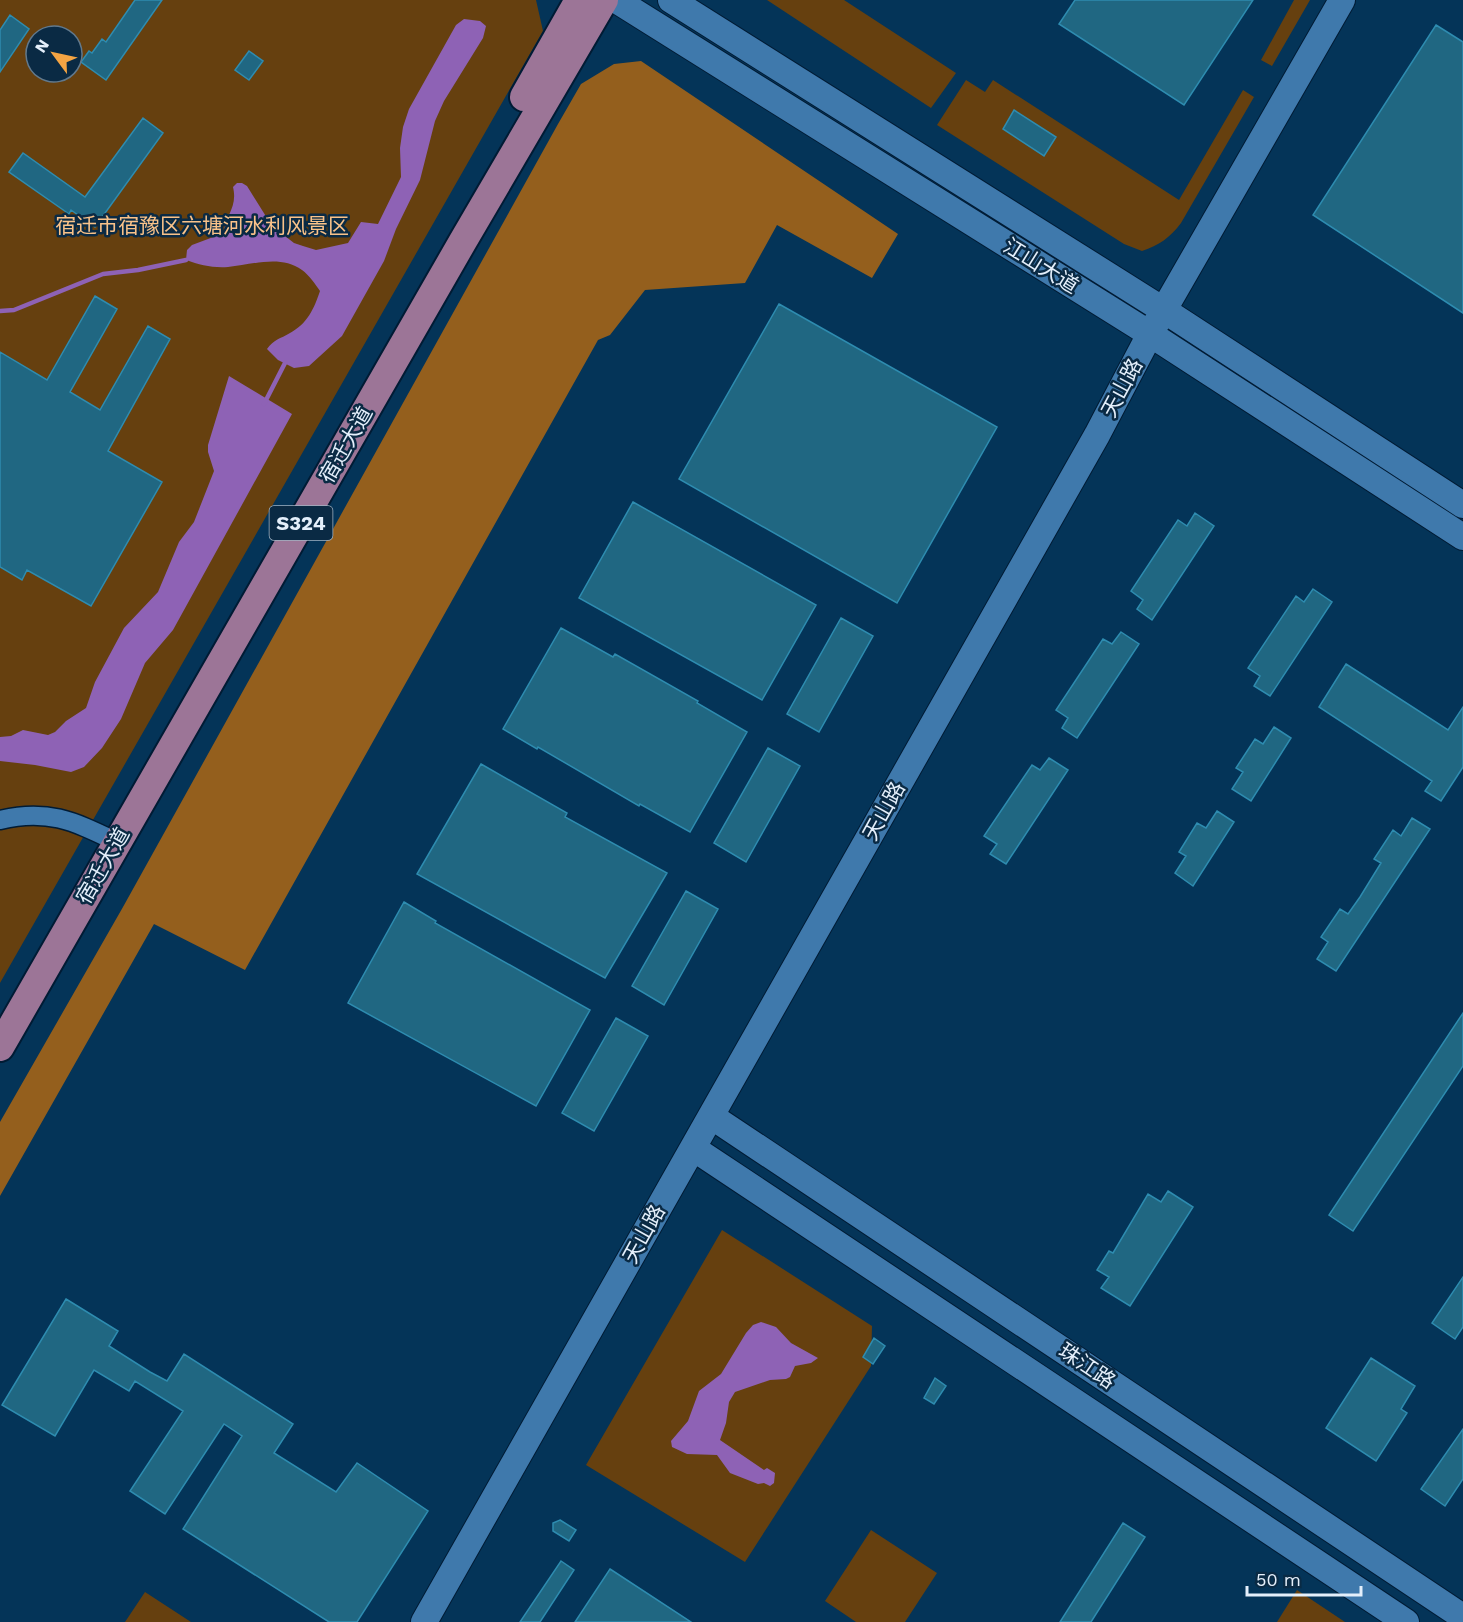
<svg xmlns="http://www.w3.org/2000/svg" width="1463" height="1622" font-family="'Work Sans','Noto Sans SC',sans-serif">
<style>
.green{fill:#66400f;fill-rule:evenodd}
.forest{fill:#945f1d}
.water{fill:#8e62b5}
.lines{fill:none;stroke-linecap:round;stroke-linejoin:round}
.stream{stroke:#8e62b5;stroke-width:4.5}
.building{fill:#206782;stroke:#2e8cb0;stroke-width:1.5}
.street-casing{stroke:#001b34;stroke-width:21}
.secondary-casing{stroke:#001b34;stroke-width:28}
.primary-casing{stroke:#001b34;stroke-width:32}
.street{stroke:#3f79ac;stroke-width:18}
.secondary{stroke:#3f79ac;stroke-width:26}
.primary{stroke:#9c7597;stroke-width:28}
.labels{text-anchor:middle;stroke-width:5;stroke-linejoin:round;paint-order:stroke}
.shield{fill:#0a2a44;stroke:#a3b4c4;stroke-width:1.5}
.shield-label{font-size:20px;font-weight:bold;fill:#e4effb}
.park-label{font-size:21px;fill:#f9c289;stroke:#0a2a44}
.street-label{font-size:21px;fill:#e4effb;stroke:#0a2a44}
</style>
<rect width="100%" height="100%" fill="#043458"/>
<!-- green -->
<path class="green" d="M0,0H536L543,31L0,983ZM36,36H72V72H36Z
M767,0H844L956,73L931,108Z
M1294,0H1310L1272,66L1261,60Z
M966,80L985,92L993,80L1179,200L1243,90L1254,97L1181,223C1170,238 1159,245 1142,251L1124,244L937,125Z
M722,1230L872,1326L871,1366L745,1562L586,1465Z
M871,1530L937,1573L905,1622H856L825,1601Z
M1297,1590L1345,1622H1277Z
M145,1592L191,1622H125Z"/>
<!-- forest -->
<path class="forest" d="M641,61L898,234L872,278L777,225L745,283L645,290L610,335L598,340L245,970L154,924L0,1196V1122L123,907L558,124L581,84L614,64Z"/>
<!-- water -->
<path class="water" d="M464,19L480,21L486,26L483,38L444,101L435,121L420,180L396,229L384,261L342,336L309,366L294,368L278,360L267,349C274,339 280,339 290,333C307,324 314,309 320,291C315,284 309,275 302,270C280,254 252,265 228,267C212,268 200,265 186,260L187,250L192,245L224,233C225,215 238,208 233,187L237,183H242L247,186L272,226L294,243L303,246L316,250L348,243L361,222L378,224L401,177L400,148L403,127L409,109L456,25Z
M229,376L292,414L173,630L145,663L121,719L102,748L84,767L71,772L35,765L0,761V737L11,736L23,730L48,735L55,732L66,721L86,708L95,682L124,628L158,592L179,542L194,522L214,471L208,452V445Z
M761,1322L776,1327L791,1343L818,1358L811,1363L795,1366L790,1377L786,1379L770,1380L735,1392L729,1402L726,1423L720,1440L764,1470L767,1468L775,1473L774,1483L770,1486L764,1483L758,1484L730,1473L717,1455L687,1454L672,1447L671,1441L688,1421L699,1391L721,1374L746,1333L753,1325Z"/>
<g class="lines">
<!-- stream -->
<path class="stream" d="M0,311L14,310L103,274L138,270L186,260
M264,404L285,363"/>
</g>
<!-- building -->
<path class="building" d="M135,0H162L106,80L81,62L89,51L92,53L102,39L106,42Z
M1075,0H1253L1184,105L1059,24Z
M10,15L29,29L0,72V30Z
M1436,25L1463,42V313L1313,215Z
M249,51L263,61L249,80L235,70Z
M1014,110L1056,137L1044,156L1003,129Z
M143,118L163,133L95,227L71,210L69,214L9,172L23,153L85,197Z
M95,296L117,309L70,392L100,410L148,326L170,339L108,451L162,482L91,606L27,570L22,580L0,567V352L47,380Z
M779,304L997,427L897,603L679,479Z
M633,502L816,605L762,700L579,598Z
M1195,513L1214,526L1152,620L1137,609L1143,600L1131,591L1178,520L1187,526Z
M1313,589L1332,602L1270,696L1254,686L1260,676L1248,668L1296,596L1304,602Z
M841,618L873,636L819,732L787,714Z
M561,628L613,657L615,654L698,701L697,703L747,732L690,832L640,804L639,806L538,747L537,749L503,729Z
M1121,632L1139,644L1077,738L1062,728L1068,718L1056,710L1103,639L1112,644Z
M1346,664L1448,730L1463,707V767L1441,801L1425,791L1432,781L1319,707Z
M1274,727L1291,738L1251,801L1232,789L1243,772L1236,768L1255,739L1263,744Z
M768,748L800,766L746,862L714,843Z
M1049,758L1068,770L1006,864L990,854L997,844L984,836L1032,765L1040,770Z
M481,764L567,813L565,817L667,873L605,978L417,874Z
M1217,811L1234,822L1193,886L1175,873L1186,856L1179,852L1197,823L1206,828Z
M1412,818L1430,829L1336,971L1317,959L1328,942L1321,937L1340,909L1348,914L1360,897L1381,863L1374,859L1393,830L1401,836Z
M686,891L718,909L664,1005L632,986Z
M404,902L436,921L435,923L590,1010L536,1106L348,1003Z
M1463,1013V1066L1353,1231L1329,1215Z
M616,1018L648,1036L594,1131L562,1113Z
M1168,1191L1193,1207L1130,1306L1101,1288L1109,1277L1097,1270L1109,1251L1113,1253L1148,1194L1161,1202Z
M1463,1277V1327L1455,1339L1432,1323Z
M66,1299L118,1331L109,1346L150,1372L167,1381L184,1354L293,1424L274,1453L336,1492L357,1463L428,1511L357,1622H329L183,1529L242,1436L224,1424L165,1514L130,1491L183,1411L135,1381L129,1391L94,1370L55,1436L2,1405Z
M874,1338L885,1346L873,1364L863,1357Z
M1371,1358L1415,1386L1401,1409L1407,1413L1376,1461L1326,1428Z
M935,1378L946,1386L934,1404L924,1398Z
M1463,1429V1479L1445,1506L1421,1489Z
M560,1520L576,1530L569,1541L553,1531V1523Z
M1123,1523L1145,1537L1091,1622H1060Z
M561,1561L574,1570L540,1622H520Z
M610,1569L691,1622H575Z"/>
<g class="lines">
<!-- street casing -->
<g class="street-casing">
<path id="street" d="M0,820C48,808 75,822 117,842"/>
</g>
<!-- secondary casing -->
<g class="secondary-casing">
<path id="secondary" d="M616,0L1150,334L1463,537
M671,0L1176,318L1463,505
M711,1116L1463,1617
M693,1148L1406,1622
M424,1622L1097,435L1150,334L1342,0"/>
</g>
<!-- primary casing -->
<g class="primary-casing">
<path id="primary" d="M524,97L579,0
M0,1047L463,241L604,0"/>
</g>
<!-- street -->
<use href="#street" class="street"/>
<!-- secondary -->
<use href="#secondary" class="secondary"/>
<!-- primary -->
<use href="#primary" class="primary"/>
</g>
<g class="labels">
<!-- shield labels -->
<rect class="shield" x="269.5" y="506" width="63" height="34" rx="4.5"/>
<g class="shield-label">
<text x="301" y="530">S324</text>
</g>
<!-- park labels -->
<g class="park-label">
<text x="202" y="233">宿迁市宿豫区六塘河水利风景区</text>
</g>
<!-- street labels -->
<g class="street-label">
<text transform="translate(1041 266) rotate(32)" y="7">江山大道</text>
<text transform="translate(1122 388) rotate(-62)" y="7">天山路</text>
<text transform="translate(346 445) rotate(-60)" y="7">宿迁大道</text>
<text transform="translate(884 811) rotate(-61)" y="7">天山路</text>
<text transform="translate(103 866) rotate(-60)" y="7">宿迁大道</text>
<text transform="translate(644 1234) rotate(-61)" y="7">天山路</text>
<text transform="translate(1087 1366) rotate(34)" y="7">珠江路</text>
</g>
</g>
<!-- north arrow -->
<g transform="translate(54 54) rotate(303)"><circle r="28" fill="#0a2a44" stroke="#61798d" stroke-width="1.5"/>
<path d="M0-4.5L10 22L0 15L-10 22Z" fill="#f4a443"/>
<text y="-9" font-size="16" font-weight="bold" text-anchor="middle" fill="#e4effb">N</text>
</g>
<!-- scale -->
<path d="M1247 1586v9h114v-9" fill="none" stroke="#e4effb" stroke-width="3"/>
<text x="1256" y="1586" font-size="18" fill="#e4effb" stroke="#0a2a44" stroke-width="4.5" paint-order="stroke">50 m</text>
</svg>
